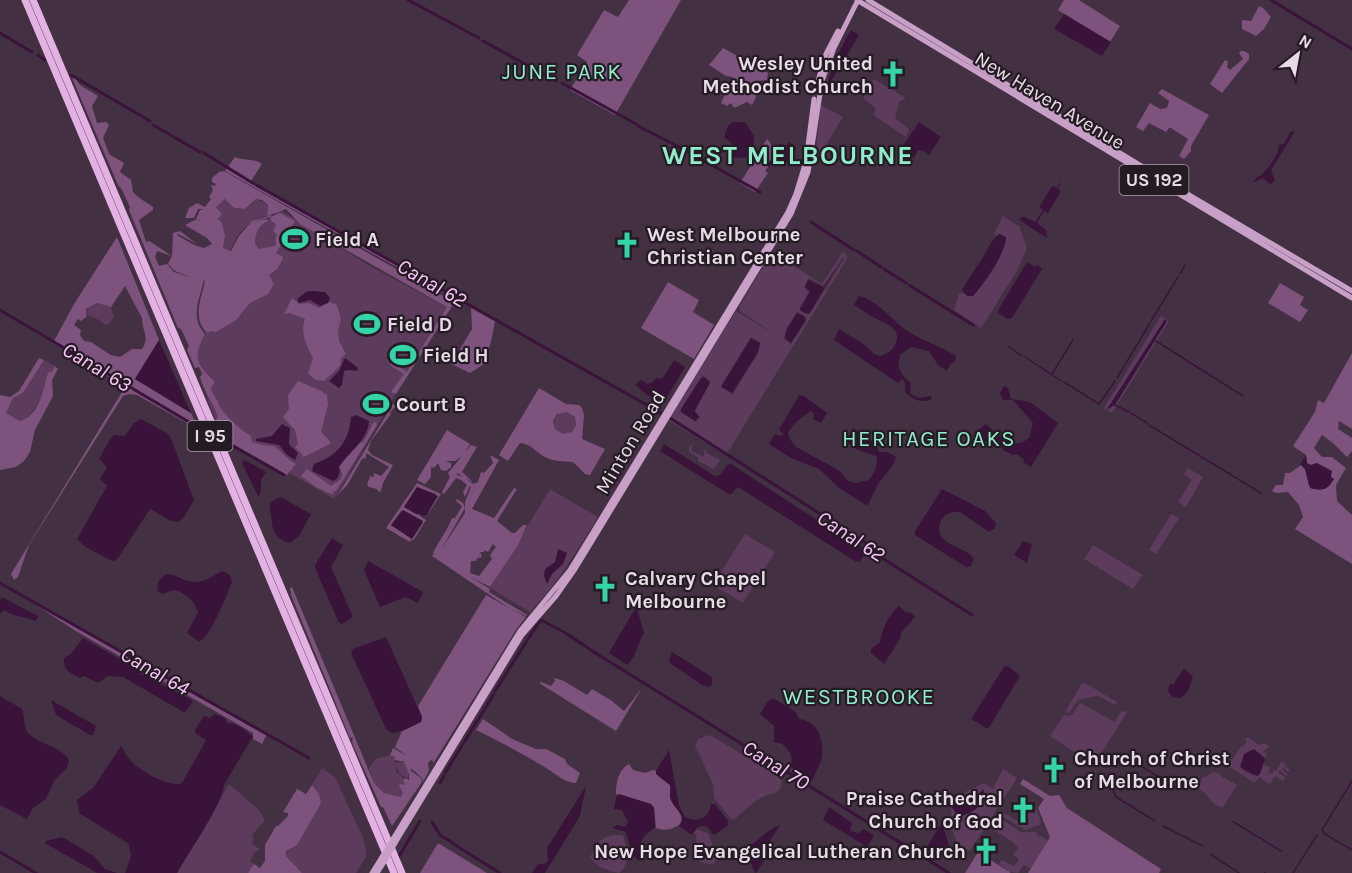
<svg xmlns="http://www.w3.org/2000/svg" width="1352" height="873" font-family="Karla,sans-serif">
<style>
.green{fill:#5d3b5d;fill-rule:evenodd}
.forest{fill:#7d527d;fill-rule:evenodd}
.water{fill:#3a133a}
.lines{fill:none;stroke-linecap:round;stroke-linejoin:round}
.stream{stroke:#3a133a;stroke-width:1.5}
.canal{stroke:#3a133a;stroke-width:3}
.major{stroke:#c89fc6;stroke-width:5}
.highway{stroke:#e4b2e2;stroke-width:7}
.major-bridge{stroke:#c89fc6;stroke-width:5}
.labels{text-anchor:middle;stroke-width:4.5;stroke-linejoin:round;paint-order:stroke}
.shield{fill:#251b24;stroke:#aea1ac;stroke-width:1.5}
.shield-label{font-size:18px;font-weight:bold;fill:#e8dbe7}
.poi-label{font-size:20px;font-weight:bold;fill:#e8dbe7;stroke:#251b24;text-anchor:start}
.street-label{font-size:20px;fill:#e8dbe7;stroke:#251b24}
.water-label{font-size:21px;font-style:italic;fill:#fac4f9;stroke:#251b24}
.quarter-label{font-size:22px;letter-spacing:1.5px;fill:#90eccb;stroke:#251b24}
.district-label{font-size:26px;font-weight:bold;letter-spacing:1.5px;fill:#90eccb;stroke:#251b24}
</style>
<rect width="100%" height="100%" fill="#443043"/>
<!-- green -->
<path class="green" d="M874,79L906,98L899,102L895,118L909,129L906,137L873,115L876,109L863,98Z
M821,105L843,117L814,164Z
M225,199L234,208L245,209L257,199L268,205L267,216C247,220 239,232 230,250L223,248L225,236L218,218L222,214L216,207Z
M277,208L370,266L447,307L334,499L221,433L208,401L199,366L197,356L199,345L254,245C255,234 258,226 268,220L266,219H271Z
M1003,216L1019,226L1027,248L1017,271L981,328L954,310L959,293L964,294C989,277 998,267 1006,237L999,234L996,236L994,233Z
M772,252L822,284L843,252L848,257L726,455L668,420L736,311L779,337L740,311L739,307ZM845,255L844,259L810,314H804L799,308L809,292L804,287L808,279H811L823,286ZM797,312L807,318L806,321L791,344L784,339L785,332ZM751,337L761,343L758,353L733,394H731L721,386ZM699,373L713,383L710,381L695,411L700,417L696,422L680,411L702,376Z
M97,303L111,307L114,317L109,324L106,325L97,319L86,314L88,307Z
M1161,316L1169,321L1112,413L1104,408Z
M44,360L55,366L45,384L42,400L26,419L20,421L6,413L13,398L23,393Z
M554 423a11 11 0 1 1 22 0a11 11 0 1 1-22 0Z
M694,443L691,448L692,451L704,457L705,449L708,454L720,460L714,469L698,461V457L689,452V447Z
M1188,468L1203,477L1186,507L1178,502L1192,480L1184,474Z
M550,489L598,517C577,551 558,583 530,612L490,588Z
M1171,514L1179,518L1156,554L1149,550Z
M745,534L775,552L743,603L713,585Z
M1093,545L1143,575L1133,589L1084,559Z
M1082,683H1085L1117,702L1115,705L1098,696L1078,700L1069,713L1065,712Z
M1080,703L1115,722L1121,711L1127,712L1094,765L1050,736L1064,715L1071,716Z
M710,735L778,776L782,781L780,789L776,793C760,794 746,809 735,819H731L714,798L713,784L695,746L698,739Z
M1247,737L1259,745L1264,743L1270,747L1263,751L1267,754L1265,758L1260,753L1251,751C1243,756 1240,761 1242,770L1254,776L1264,763L1265,766L1271,767L1268,772L1272,774L1275,769L1276,772L1281,762L1285,763L1284,766L1290,770L1288,772L1283,767L1282,770L1288,774L1286,776L1280,770L1278,773L1285,777L1283,781L1275,776L1270,784L1259,777L1256,782H1253L1228,766L1241,746L1243,747L1247,742L1245,740Z
M390,755H394L395,763L404,762L409,773L408,778C398,776 399,771 395,764L396,772L404,779L403,780L405,786L402,797L384,793L374,783L369,768L375,759Z
M322,768L335,777L363,838L366,849V857L356,873H302L286,856C287,845 314,818 320,803L319,794L312,785Z
M1003,769L1017,778L970,851C950,844 952,823 951,806L967,791L984,783L993,789Z
M1213,772L1219,773L1221,776L1237,785L1223,807C1211,806 1209,794 1199,789L1202,778Z
M229,784L257,808L265,820L252,835L254,839L252,844L260,849L254,853L250,862L254,864L248,873H177Z
M1034,809L1037,810L1041,822L1039,825L1025,830L1000,815L1002,812L1023,824L1029,812Z
M998,817L1021,832H1036L1038,837L1041,836L1048,840L1031,869L1024,865L1018,873L1009,872L999,864L1002,860L1014,866L1019,859L1013,855L1018,848L1014,843L991,828Z
M695,829L708,833L717,856V859L713,864C690,865 698,848 696,834H693Z
M623,835C627,848 631,864 619,873C608,871 595,866 590,857C600,840 602,834 623,835Z"/>
<!-- forest -->
<path class="forest" d="M629,0H681L615,115L570,90L587,62L577,55L604,10L618,17Z
M1064,0H1079L1120,26L1110,42L1058,10Z
M1259,6L1264,9L1271,17L1264,29L1256,36L1242,29V20L1251,21Z
M723,48L768,73L767,80L756,81V97L752,105L747,102L734,108L731,103L727,106L721,103L733,77L726,76L709,65Z
M1241,51H1244L1249,54V59L1222,93L1210,84L1225,60L1228,62L1227,67L1230,70L1243,59L1239,53Z
M72,78H75L80,85L98,96L92,106L97,123L106,122L109,125L103,138L109,154L124,163L120,172L131,180L133,192L138,197L153,207V210L139,220L146,242L149,241L172,256L157,251L155,257L159,266L167,264L174,272L190,277L175,271L168,264L172,256L173,233L180,231L197,244L178,234L177,235L194,245L204,248L212,244L207,238L185,225L197,219L205,223L196,219L200,210L204,209H198L194,218H185L189,208L197,203L205,207L211,199L209,197L213,190L211,185L215,186L216,184L212,182V178L219,172L224,171L454,302L452,298L225,171L235,157C244,161 254,158 262,164L251,181L458,297L396,394L391,392L404,374L390,365L392,362L407,372L447,307L300,224L286,209L267,216L268,205L262,200L256,199L245,209L234,208L225,199L216,207L222,214L218,219L222,223L225,236L223,248L231,251L239,236L252,221L272,215L271,217L280,213L295,221L276,253L283,257V259L277,269L269,275L274,284L268,294L250,303L236,320L216,332L212,331L207,333C192,318 201,300 205,281L204,280C199,300 190,318 205,334C192,358 197,365 215,382L211,388C212,395 218,398 219,406C228,418 238,428 251,436L252,442L262,445L274,446L291,461L296,464L287,475L228,441V437L221,433L216,420L218,417C213,402 204,392 200,377L203,374L199,367L195,368L187,350L189,346L181,329L178,328L129,210L130,207L121,188L118,185ZM270,217L272,222L275,223L276,226L273,231L277,235L275,240L276,242L275,246L259,249L255,244C255,234 258,225 268,221L266,219L253,222Z
M1162,89L1209,115L1191,146V151L1184,159L1179,156L1188,139L1171,128H1169L1166,132L1149,123L1143,131L1136,127L1150,103L1160,109L1167,108L1169,101L1158,93Z
M767,139C777,149 773,161 765,171L768,173L755,192L740,183Z
M117,237L159,340L135,379L191,413L199,430L137,395L130,394L123,396L29,545L18,577L14,580L11,574L14,569L125,387L0,311V309L54,341L74,304ZM125,286L142,318C142,331 150,337 142,349H132L120,357L111,355L91,342L84,341L80,335L81,330L74,325L78,319L81,321L87,316L86,314V309L97,303L111,307Z
M668,282L699,300L693,312L714,325L694,359L641,328Z
M1280,283L1304,297L1300,305L1308,310L1300,322L1268,303Z
M292,298L299,304L309,303L319,308L329,302L337,305L341,319L338,330L339,341L346,354L341,358L340,366L324,381L315,380L308,373L313,358C306,345 300,333 305,319L290,313L284,314Z
M471,307L495,321L491,342L484,364L470,373L451,364L472,329Z
M1352,353V429L1339,421L1338,429L1352,438V451L1347,457L1333,443L1322,435L1314,448L1322,457H1332L1346,468L1336,485L1337,501L1352,515V564L1295,529L1303,517L1299,505L1288,492L1276,493L1272,491L1276,485H1283L1285,473H1290L1301,465L1305,469L1309,486L1334,479L1307,463L1306,455L1293,446L1315,412L1318,400L1324,403Z
M39,358L44,360L23,393L13,398L6,413L20,421C40,415 43,390 48,373L52,371L55,366L58,369L52,380L53,396L35,430L30,452L24,461L16,467L0,470V395L10,397L19,391Z
M298,381L321,391L327,395L328,405L321,432L330,441V444L304,457L295,447L298,444L295,430L283,417L289,409L288,395Z
M539,388L566,404L579,405L582,408L584,415L582,439L605,449L590,475L585,474L573,462C564,461 553,462 545,457C535,452 532,444 520,443L508,461L499,455ZM567,412L575,417L576,425L572,432L563,434L555,429L553,421L557,414Z
M393,404L396,406L390,412L391,414L371,441L368,450L372,455L393,465L383,483L381,491L379,492L377,489L369,487L367,485L370,476L374,477V473L381,476L389,467L366,453V458L362,459L348,484L337,496Z
M376,422L377,425L336,491H333V495L316,487L301,476L307,469L331,486L340,480L343,475L339,467L346,456L361,442L363,443L373,423Z
M447,430L470,444L465,452L471,445L477,447L462,472L474,483L457,473V475L464,477L473,484L478,482L481,472L484,473L493,463L490,455L499,460L472,509L494,518L514,488L517,489L497,521L512,533H515L523,525H527L518,545L490,587L471,577L490,589L489,592L527,615L526,616L510,608L526,617L516,630L436,759L433,763L432,759L428,763L429,771L423,782L422,778L412,769L410,770L421,778L422,782L392,826L383,807H381L353,745L352,739L354,737L350,738L291,595L290,588L292,587L374,783L384,793L401,797L403,793L399,786L400,784L405,785L403,780L406,778L409,780V774L404,762H406L395,760L394,756L390,755L393,748L407,756L395,747L402,731L421,722L422,717L418,706L486,595L509,608L432,556L433,554L437,555L433,553C439,541 447,531 452,518H455L462,506L456,501L457,499L463,503L465,508L441,550L465,513V502L471,487L470,486L465,497L463,492L467,485L461,480L456,478L445,493L443,494L442,492L450,477L448,473L462,456L455,461H445L451,463V467L446,471L441,470L438,463L434,468L431,467V477L425,484L417,480ZM493,544L496,547L490,555L492,559L479,576L470,573L471,561H476L477,558L482,557L480,552H484V550L488,552Z
M417,483L441,494L426,517L424,515L427,516L436,494L417,487L404,507L420,513V516L426,520L413,541L412,539L410,542L386,528ZM401,511L423,523L412,539L391,525Z
M9,587L267,734L262,744L253,739V733L74,630Z
M554,678L564,681L587,695L592,689L612,701L624,711L642,688L616,731L539,683L541,682L551,686L555,681Z
M483,719L512,739L536,749H546L565,759L567,764L580,773L576,783C564,783 554,772 543,766C521,753 499,741 476,730Z
M629,764L633,770L645,773L653,770L656,771L658,776L670,785C671,790 669,796 671,800C674,809 692,820 675,827C669,830 663,831 656,828L654,808L651,804L616,794C616,783 618,770 629,764Z
M1023,779L1050,796L1059,795L1067,808L1161,869L1159,873H1028L1050,837L1038,808L1044,799L1020,784Z
M312,785L319,794L321,803L297,845L286,851V856L302,873H248L254,864L260,868L265,861V845L276,826H278L288,816V813L283,812L297,789L306,794Z
M438,843L487,873H420Z
M978,852L1011,873H965Z"/>
<!-- water -->
<path class="water" d="M1064,14L1111,42L1102,56L1054,29Z
M851,30L859,35L858,37L825,91L835,59Z
M732,122H742L746,123L754,136V143L745,158L732,157L735,146L724,137L728,126Z
M919,122L941,137L929,155L924,151L918,150L914,158L901,149Z
M1294,131V133L1271,170L1275,181L1270,184L1262,178L1253,183L1256,178C1265,174 1278,157 1279,145L1284,144L1290,132Z
M789,142L796,147L792,165L783,159H775L769,168L768,164L774,154L772,150L781,144L786,146Z
M1062,180L1058,189L1061,191L1048,213L1044,211L1037,223L1046,230L1047,238L1019,220L1021,217H1025L1035,222L1043,210L1039,207L1052,186L1057,188Z
M999,234L1006,237C1006,253 984,284 973,296H967L962,290C967,280 974,271 980,262C987,252 989,242 999,234Z
M844,255L809,314L801,311L800,309L810,292L805,287L808,280L824,287Z
M1027,262L1034,266L1038,265L1042,269L1012,318L1008,319L999,314L998,310Z
M312,291L325,292L330,298L328,303L320,306L310,300L299,303L297,299L306,292Z
M859,296C879,301 892,321 909,332C924,341 940,346 956,356L955,362L950,364L947,371L938,365L929,351L911,347L901,354C895,367 901,375 911,383L910,394L919,398L932,396L931,400C920,403 914,400 905,392V383L902,379L898,383L834,340L839,329L865,345L874,354L880,356C886,354 892,351 895,345C903,328 886,324 875,318C868,314 861,310 854,305Z
M797,313L804,316L806,320L791,343L785,338L787,328Z
M1165,319L1167,321L1115,405L1108,409H1107Z
M751,338L760,343L758,352L732,393L721,387Z
M159,340L191,413L135,379Z
M345,358L357,367L358,371L348,370L344,371L342,385L339,388L329,381L339,371Z
M674,360L685,367L663,404L647,395L635,385L641,380L648,384L654,381L656,378L662,379Z
M704,377L710,383L695,410V412L699,417L695,421L681,412V409L701,378Z
M1004,386L1008,388L1011,399L1030,402L1058,423L1031,467L1023,462L1024,460L1017,454L1013,455L1004,451L1001,444L994,447L976,435L977,431L986,424C999,435 1012,452 1029,438L1033,423L1013,400H1003L1000,393Z
M799,395L804,396L827,413L821,423L813,419L814,414L811,411L797,421L788,432L789,438L796,447L840,471L848,481L856,483L869,480C874,474 879,463 876,456L858,450L846,442L853,428L876,444L879,452H887L896,457L893,465L878,484L868,505H866L838,487L819,469L791,458L769,444L775,434L780,436L784,434L779,430Z
M356,415L369,421C368,440 349,452 339,467L340,472L337,479L333,481L312,471L314,464C337,456 349,442 351,417Z
M141,419L167,433L171,438L194,500L184,517L178,522L171,521L150,509L118,558L114,561L110,560L84,546L77,539L107,486L100,479L107,467L99,459L109,441L114,435L125,436L133,424Z
M282,424L290,428L289,444L298,453L295,460L287,455L279,445L256,441V439L272,436Z
M664,444L715,476L720,475L727,465L731,464L855,545L801,509L863,548L866,551L860,562L855,561L738,487L730,495L660,451Z
M1306,455L1307,463L1310,465L1317,463L1332,471L1331,477L1334,479C1327,491 1322,491 1310,488L1305,469L1300,464Z
M245,460L266,472L261,480V490L259,498L242,463Z
M417,487L438,496L426,516L416,514L404,507Z
M942,489L985,511L996,523L995,528L989,532L960,512C952,512 943,513 940,523C933,546 966,545 974,559L970,567H966L915,535V531Z
M281,497L311,514L299,536L290,543C273,539 272,528 271,514C270,513 269,506 270,505C271,500 278,498 281,497Z
M403,510L423,521L412,539L391,525Z
M332,538L343,545L331,567L353,617L342,624L339,623L315,568V565Z
M1023,541L1032,544L1027,563L1014,555Z
M558,549L567,553L563,564L552,574L547,584L544,576L545,569L555,562Z
M368,561L423,592L418,603L405,597L380,607L364,570Z
M222,571L230,575L232,582C227,595 211,636 199,642L187,633L198,612C194,600 187,594 174,590L163,594L158,592C156,583 159,580 166,574C174,574 178,577 185,580C200,586 209,578 222,571Z
M2,597L38,616V618L35,621C24,615 14,618 4,610L0,614V601Z
M899,606L905,612L911,613L915,617L901,633L900,639L884,664L871,653V649L880,642C882,629 889,614 899,606Z
M635,609H637L644,633C637,644 637,656 627,665L609,653Z
M386,637L422,717L421,722L402,731L392,733L386,729L351,653L353,649Z
M83,638L137,669L142,675C152,675 152,680 159,683C170,689 182,694 193,701L185,713L123,677L108,676L98,683L84,676L80,678C71,673 63,671 64,659L66,656L70,655Z
M672,652L712,677V684L710,687L702,685L671,664L669,662Z
M1008,666L1020,676L988,729L971,719L1004,667Z
M1184,668L1193,677L1188,691L1181,698L1172,697L1168,691L1170,683L1173,685Z
M0,696L22,709C25,717 23,726 28,733C39,745 60,745 69,760L67,768L54,781L46,799L32,809L27,819L0,805Z
M773,698L796,712L799,719C818,721 824,739 822,757C821,764 815,771 813,780L791,767C793,755 790,751 781,743H774V726L760,714L768,701Z
M51,700L96,726L93,735H90L56,715Z
M215,714L225,718L227,723C238,722 246,732 253,736L224,785C222,805 189,852 177,873H125L131,856L129,844L79,813L77,800L93,788L121,746C124,750 127,757 131,761C140,771 170,788 182,783L206,740L195,733V730L204,716L210,718Z
M1254,749L1265,759L1260,774L1257,776L1240,767L1244,754Z
M669,750L679,805L685,817C698,823 709,819 711,804H715L728,821V825L715,835C707,831 712,824 698,827L693,834H690L679,826C687,814 675,810 671,800C669,796 671,790 670,785L656,774V771Z
M586,786L580,816L545,873H532L538,864H544L548,861L547,848Z
M984,789C982,811 973,811 955,819L956,813L952,808L954,804L965,800L967,795L976,796Z
M619,794L651,804L654,808L655,828C641,836 638,844 641,859L639,861L632,855L626,832L612,828L617,825L625,827L628,822L622,810L614,809L616,797Z
M829,807L852,823L850,831L858,833L864,829L874,836L867,847L823,820Z
M780,825L764,850L765,859L756,873H755L745,849C758,842 766,830 780,825Z
M940,825L943,826L949,845L942,847L936,857L926,849Z
M62,837L94,856L105,869L117,873H97L45,843L46,841Z"/>
<g class="lines">
<!-- stream -->
<path class="stream" d="M1180,274L1185,265
M1151,321L1178,277
M1156,341L1243,396
M1008,346L1022,356
M1025,357L1061,381
M1052,374L1073,340
M1117,378L1150,323
M1064,382L1099,404L1115,381
M1115,405L1129,412
M1131,413L1147,423
M1149,425L1261,493
M1123,757H1127L1176,788
M1116,775L1111,786L1116,797L1155,821
M1352,781L1322,830L1325,834L1352,850
M1232,821L1281,851
M1163,826L1203,846
M1210,854L1239,873
M1265,873V872
M1293,873L1317,835"/>
<!-- canal -->
<path class="canal" d="M408,0L479,38
M1271,0L1352,49
M0,33L32,52
M483,41L556,81
M38,55L45,60
M71,75L150,121
M562,83L636,124
M153,125L200,152
M638,126L669,142
M672,143L760,192
M204,153L251,182L661,413
M811,222L854,250
M857,251L881,267
M884,269L906,283
M909,285L973,325
M0,310L194,425
M670,418L869,545L882,558L972,615
M231,445L284,475
M0,583L309,758
M539,623L541,620L562,631
M564,632L600,656
M602,657L949,873
M495,691L537,625
M445,773L494,694
M440,783L444,776
M432,822L440,835L453,843
M455,845L500,873
M0,852L36,873
M398,858L420,821"/>
<!-- major -->
<path class="major" d="M857,0L1352,298
M868,0L1189,195L1352,291
M818,81L826,54L838,31
M393,839L520,631L570,570L788,212L796,194L806,161L814,99
M395,843L522,635L556,596L575,569L791,214L808,172L822,81L834,48L858,0
M372,873L382,857
M377,873L384,862"/>
<!-- highway -->
<path class="highway" d="M25,0L394,873
M33,0L402,873"/>
<!-- major-bridge -->
<path class="major-bridge" d="M382,857L393,839
M384,862L395,843"/>
</g>
<!-- icons -->
<defs>
<g id="church-bare" transform="scale(2.07)"><path d="M-1.2-6h2.4v3.5h3.3v2.4h-3.3V6h-2.4V-.1h-3.3v-2.4h3.3Z" fill="#34d4a8" stroke="#251b24" stroke-width="2.5" paint-order="stroke"/></g>
<g id="stadium-bare" transform="scale(2.07)"><path d="M0-5a6.5 5 0 1 0 0 10a6.5 5 0 1 0 0-10ZM-3.5-1.8h7v3.6h-7Z" fill="#34d4a8" stroke="#251b24" stroke-width="2.5" paint-order="stroke"/></g>
</defs>
<g fill-rule="evenodd">
<use href="#church-bare" x="893" y="74"/>
<use href="#stadium-bare" x="295" y="239"/>
<use href="#church-bare" x="627" y="245"/>
<use href="#stadium-bare" x="367" y="324"/>
<use href="#stadium-bare" x="403" y="355"/>
<use href="#stadium-bare" x="376" y="404"/>
<use href="#church-bare" x="605" y="589"/>
<use href="#church-bare" x="1054" y="770"/>
<use href="#church-bare" x="1023" y="810"/>
<use href="#church-bare" x="986" y="851"/>
</g>
<g class="labels">
<!-- shield labels -->
<g class="shield">
<rect x="1119.5" y="165" width="69" height="30" rx="4.5"/>
<rect x="187.5" y="421" width="45" height="30" rx="4.5"/>
</g>
<g class="shield-label">
<text x="1154" y="186">US 192</text>
<text x="210" y="442">I 95</text>
</g>
<!-- poi labels -->
<g class="poi-label">
<text x="873" y="70" text-anchor="end">Wesley United<tspan x="873" dy="23">Methodist Church</tspan></text>
<text x="647" y="241">West Melbourne<tspan x="647" dy="23">Christian Center</tspan></text>
<text x="315" y="246">Field A</text>
<text x="387" y="331">Field D</text>
<text x="423" y="362">Field H</text>
<text x="396" y="411">Court B</text>
<text x="625" y="585">Calvary Chapel<tspan x="625" dy="23">Melbourne</tspan></text>
<text x="1074" y="765">Church of Christ<tspan x="1074" dy="23">of Melbourne</tspan></text>
<text x="1003" y="805" text-anchor="end">Praise Cathedral<tspan x="1003" dy="23">Church of God</tspan></text>
<text x="966" y="858" text-anchor="end">New Hope Evangelical Lutheran Church</text>
</g>
<!-- street labels -->
<g class="street-label">
<text transform="translate(1050 100) rotate(31)" y="7">New Haven Avenue</text>
<text transform="translate(630 442) rotate(-59)" y="7">Minton Road</text>
</g>
<!-- water labels -->
<g class="water-label">
<text transform="translate(432 283) rotate(30)" y="7">Canal 62</text>
<text transform="translate(97 367) rotate(31)" y="7">Canal 63</text>
<text transform="translate(851 536) rotate(33)" y="7">Canal 62</text>
<text transform="translate(155 671) rotate(30)" y="7">Canal 64</text>
<text transform="translate(776 765) rotate(32)" y="7">Canal 70</text>
</g>
<!-- quarter labels -->
<g class="quarter-label">
<text x="562" y="79">JUNE PARK</text>
<text x="929" y="446">HERITAGE OAKS</text>
<text x="859" y="704">WESTBROOKE</text>
</g>
<!-- district labels -->
<g class="district-label">
<text x="788" y="164">WEST MELBOURNE</text>
</g>
</g>
<!-- north arrow -->
<g transform="translate(1298 54) rotate(31)" stroke="#251b24" stroke-width="4.5" paint-order="stroke">
<path d="M0-4.5L10 22L0 15L-10 22Z" fill="#e8dbe7"/>
<text y="-9" font-size="16" font-weight="bold" text-anchor="middle" fill="#e8dbe7">N</text>
</g>
</svg>
